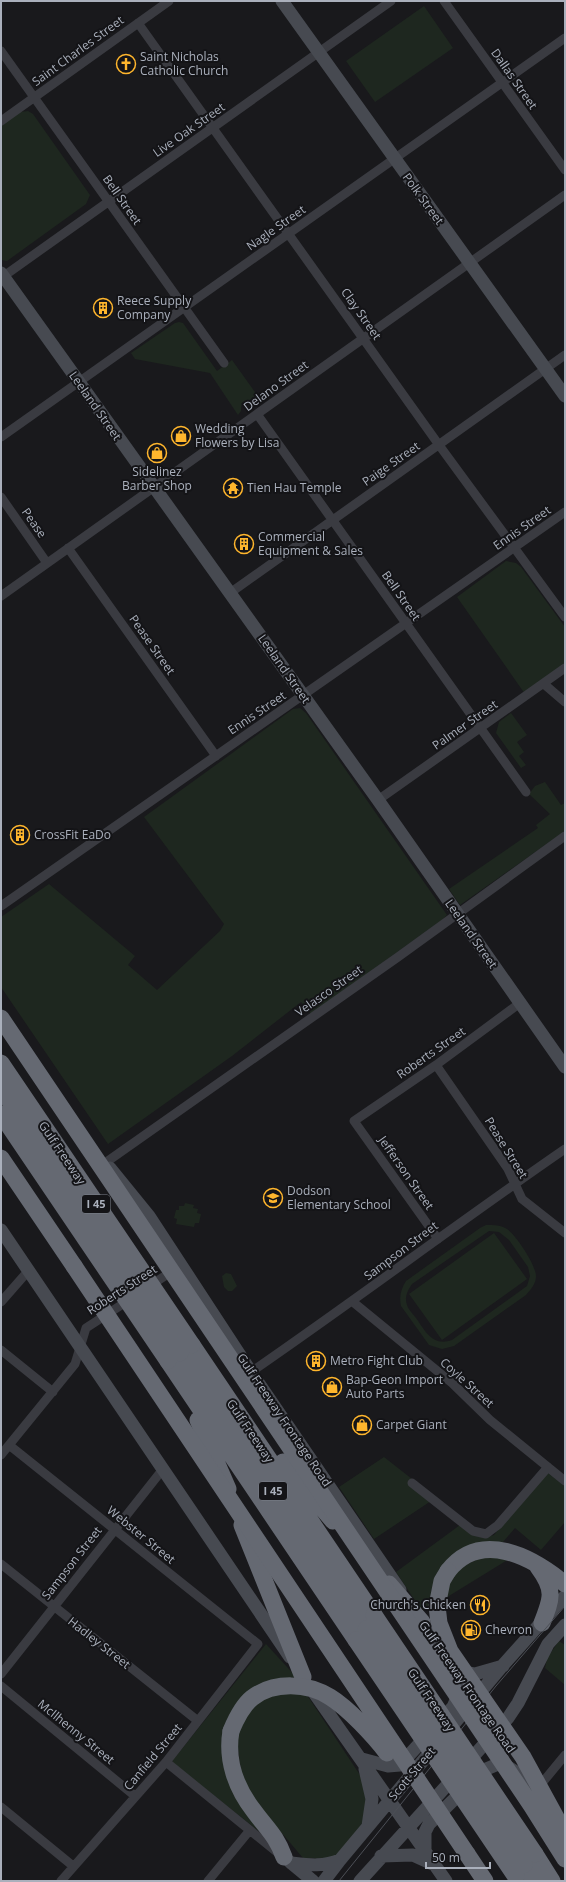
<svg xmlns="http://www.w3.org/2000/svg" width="566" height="1882" font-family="'Open Sans',sans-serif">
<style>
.green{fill:#1e271f;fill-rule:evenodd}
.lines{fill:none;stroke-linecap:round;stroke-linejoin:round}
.street{stroke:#3a3b41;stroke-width:9}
.secondary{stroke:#474a51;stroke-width:13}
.highway{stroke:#656972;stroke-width:17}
.tram{stroke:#4c4f56;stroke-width:1}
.highway-bridge{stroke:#656972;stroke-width:17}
.labels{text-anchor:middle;stroke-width:4;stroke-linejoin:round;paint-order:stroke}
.shield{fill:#141417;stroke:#7d818a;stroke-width:1}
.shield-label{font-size:11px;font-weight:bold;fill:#aab0bc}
.street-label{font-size:12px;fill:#aab0bc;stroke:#141417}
.poi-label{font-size:12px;fill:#aab0bc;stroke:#141417;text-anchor:start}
</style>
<rect width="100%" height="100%" fill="#19191c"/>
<!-- green -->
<path class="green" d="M424,6L453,48L375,102L346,61Z
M28,111L33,114L90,195L86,204L7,261L1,260V125L20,112Z
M179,322L183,323L217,371L232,360L257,395L241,406V411L238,415L210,373L135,359L131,353L175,323Z
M506,561L516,563L521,567L565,627V664L525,694L457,597Z
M300,708L306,713L447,915L442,920L311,1014L301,1002L232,1056L108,1144L1,987V917L49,884L135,956L128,965L157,990L220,931L224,924L144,817L293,709Z
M511,713L527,735L517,742L524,752L519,756L526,765L521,768L496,733L499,722Z
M545,782L561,805L565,803V831L460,905L449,889L538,828L536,825L550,814L529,794L535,786Z
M185,1203L194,1205L193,1208L198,1209L197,1213L201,1214L199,1223H195L194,1227L176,1224L177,1219L174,1218L176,1210H179V1206H184Z
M486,1225C494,1225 501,1225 507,1229C516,1235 536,1265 536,1276C536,1284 531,1289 526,1295L454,1346L442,1349L429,1345L401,1306C399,1296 401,1289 406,1281L480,1228ZM489,1231L499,1232L509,1240L528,1267L530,1276L527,1286L452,1340C433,1347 425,1331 416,1318C413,1314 408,1309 407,1305C404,1297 408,1290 412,1284Z
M494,1233L527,1279L442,1340L409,1294Z
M226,1273L231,1274L237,1286L232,1291H228L224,1287L222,1276Z
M384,1457L412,1479L431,1501L374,1539L339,1487Z
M547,1472L565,1486V1522L541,1550L515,1528L503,1542H493L436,1576L431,1592L430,1606L422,1611L396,1572L460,1525C471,1535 478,1540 494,1535Z
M487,1555L509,1559L444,1599C449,1569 462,1567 487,1555Z
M559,1641L565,1645V1685L545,1668L547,1658Z
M266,1644L298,1679L279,1680L223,1734L261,1833L175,1765L172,1761Z
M275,1692H305L364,1781C376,1817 355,1836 332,1859L303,1858L258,1805L242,1780L236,1732L257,1701Z"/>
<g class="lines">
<!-- street -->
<path class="street" d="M444,1L565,170
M138,23L439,445L565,617
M1,51L224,363
M1,121L169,1
M1,278L391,1
M257,414L526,792
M1,437L565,38
M1,497L47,563
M68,548L216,756
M230,593L565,355
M1,596L565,195
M544,684L565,702
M378,800L565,668
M1,906L565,512
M436,1065L508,1169L522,1199L565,1233
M105,1163L398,957L565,836
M438,1239L354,1121L436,1065L520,1003
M148,1287L174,1270
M1,1302L29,1270
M353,1302L452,1383L490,1420L565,1481
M1,1350L53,1392
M251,1372C357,1299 459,1222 565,1149
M9,1445L258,1644L166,1762L61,1881
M1,1455L75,1364L86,1328L129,1300
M412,1483L473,1531L486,1534L498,1525L548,1467
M1,1564L198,1721
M1,1674L163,1469
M1,1686L135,1796
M166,1762L278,1853
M538,1788L565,1755
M1,1807L73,1866
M208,1881L250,1830"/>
<!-- secondary -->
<path class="secondary" d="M282,1L565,396
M1,273L378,800L565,1067
M110,1168L149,1216L251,1372L400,1590
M1,1230L290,1657
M417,1614L450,1665
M460,1671L475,1674L503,1666
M310,1687L446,1881
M362,1759L388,1766L400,1765L453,1707L459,1693L452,1669
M365,1769L372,1799L368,1826
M425,1851V1832L429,1824L484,1770L498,1764L508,1767L519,1774L540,1796
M381,1856L413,1855L435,1865
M290,1862L313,1881
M291,1863C309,1865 323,1867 340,1860
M324,1881L340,1860L503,1665L565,1596
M360,1881L508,1718L518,1703L548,1644L565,1625"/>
<!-- highway -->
<path class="highway" d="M1,1158L74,1266
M192,1345L374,1615
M180,1353L366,1629
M168,1361L356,1640
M198,1420L228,1489
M283,1462L333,1521
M242,1525L303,1677
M538,1567C555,1590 552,1598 542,1623
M448,1571C481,1529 532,1557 565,1584
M389,1584L422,1622
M231,1731C226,1760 236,1788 254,1811C267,1829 276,1835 284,1857
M467,1854L485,1881
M535,1854L552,1881
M524,1865L535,1881"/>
<!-- tram -->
<path class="tram" d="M339,1881L496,1686L565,1606"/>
<!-- highway-bridge -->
<path class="highway-bridge" d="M1,1018L531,1805L565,1859
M1,1063L192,1345
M1,1088L180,1353
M1,1114L168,1361
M74,1266L467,1854
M448,1571L442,1581L437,1606L439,1623L450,1651L523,1757L565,1834
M374,1615L535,1854
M366,1629L524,1865
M356,1640L516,1877
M231,1731C236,1719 242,1706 252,1698C274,1681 308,1683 330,1697C348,1708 374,1736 387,1753"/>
</g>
<!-- icons -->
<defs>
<g id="church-ring" transform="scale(1)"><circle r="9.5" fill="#141417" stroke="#ffb62d" stroke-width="1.5"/><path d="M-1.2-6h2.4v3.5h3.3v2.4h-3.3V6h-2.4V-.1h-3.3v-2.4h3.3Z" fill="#ffb62d"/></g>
<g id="building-ring" transform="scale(1)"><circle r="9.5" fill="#141417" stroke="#ffb62d" stroke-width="1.5"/><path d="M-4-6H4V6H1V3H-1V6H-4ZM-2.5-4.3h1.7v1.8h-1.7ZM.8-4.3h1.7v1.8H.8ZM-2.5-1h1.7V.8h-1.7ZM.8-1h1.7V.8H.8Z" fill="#ffb62d"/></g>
<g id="shop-ring" transform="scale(1)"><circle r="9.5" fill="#141417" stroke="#ffb62d" stroke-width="1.5"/><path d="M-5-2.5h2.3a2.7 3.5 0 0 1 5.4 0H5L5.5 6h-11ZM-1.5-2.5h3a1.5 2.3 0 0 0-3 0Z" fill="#ffb62d"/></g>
<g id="temple-ring" transform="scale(1)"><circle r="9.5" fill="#141417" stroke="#ffb62d" stroke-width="1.5"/><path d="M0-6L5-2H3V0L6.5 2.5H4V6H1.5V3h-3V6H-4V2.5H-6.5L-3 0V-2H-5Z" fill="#ffb62d"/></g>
<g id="school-ring" transform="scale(1)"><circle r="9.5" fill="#141417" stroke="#ffb62d" stroke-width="1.5"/><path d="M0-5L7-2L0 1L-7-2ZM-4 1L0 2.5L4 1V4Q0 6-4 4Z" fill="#ffb62d"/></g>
<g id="restaurant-ring" transform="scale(1)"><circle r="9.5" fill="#141417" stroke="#ffb62d" stroke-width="1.5"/><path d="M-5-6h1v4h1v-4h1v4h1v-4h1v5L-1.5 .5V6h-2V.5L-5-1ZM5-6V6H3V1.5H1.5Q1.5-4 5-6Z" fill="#ffb62d"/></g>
<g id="fuel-ring" transform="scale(1)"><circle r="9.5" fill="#141417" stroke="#ffb62d" stroke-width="1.5"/><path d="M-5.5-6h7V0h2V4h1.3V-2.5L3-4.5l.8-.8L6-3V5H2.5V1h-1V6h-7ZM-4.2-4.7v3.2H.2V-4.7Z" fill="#ffb62d"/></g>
</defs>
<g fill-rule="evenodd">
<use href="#church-ring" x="126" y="64"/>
<use href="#building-ring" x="103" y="308"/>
<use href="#shop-ring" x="181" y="436"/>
<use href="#shop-ring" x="157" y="453"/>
<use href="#temple-ring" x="233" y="488"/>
<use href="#building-ring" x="244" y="544"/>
<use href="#building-ring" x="20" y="835"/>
<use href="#school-ring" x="273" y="1198"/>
<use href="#building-ring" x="316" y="1361"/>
<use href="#shop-ring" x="332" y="1387"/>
<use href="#shop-ring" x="362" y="1425"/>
<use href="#restaurant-ring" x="480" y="1605"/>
<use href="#fuel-ring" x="471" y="1630"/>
</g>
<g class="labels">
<!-- shield labels -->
<g class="shield">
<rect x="82" y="1195" width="28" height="18" rx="3"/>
<rect x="259" y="1482" width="28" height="18" rx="3"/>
</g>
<g class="shield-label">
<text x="96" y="1208">I 45</text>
<text x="273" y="1495">I 45</text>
</g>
<!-- street labels -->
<g class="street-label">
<text transform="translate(78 51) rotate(-36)" y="4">Saint Charles Street</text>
<text transform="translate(514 79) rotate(55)" y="4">Dallas Street</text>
<text transform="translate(189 130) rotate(-35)" y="4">Live Oak Street</text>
<text transform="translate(423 199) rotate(54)" y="4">Polk Street</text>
<text transform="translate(122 200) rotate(55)" y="4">Bell Street</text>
<text transform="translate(276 228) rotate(-35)" y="4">Nagle Street</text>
<text transform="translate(361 314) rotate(55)" y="4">Clay Street</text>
<text transform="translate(276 386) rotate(-36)" y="4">Delano Street</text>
<text transform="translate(95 406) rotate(55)" y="4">Leeland Street</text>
<text transform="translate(391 464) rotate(-35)" y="4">Paige Street</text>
<text transform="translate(34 523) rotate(55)" y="4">Pease</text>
<text transform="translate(522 528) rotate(-35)" y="4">Ennis Street</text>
<text transform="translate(401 596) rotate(55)" y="4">Bell Street</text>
<text transform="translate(152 645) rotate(55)" y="4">Pease Street</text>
<text transform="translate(284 669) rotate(55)" y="4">Leeland Street</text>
<text transform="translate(257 713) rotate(-34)" y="4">Ennis Street</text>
<text transform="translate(465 725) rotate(-35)" y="4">Palmer Street</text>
<text transform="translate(471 934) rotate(55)" y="4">Leeland Street</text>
<text transform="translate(329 991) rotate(-35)" y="4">Velasco Street</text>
<text transform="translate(431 1053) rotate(-35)" y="4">Roberts Street</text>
<text transform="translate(506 1148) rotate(58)" y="4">Pease Street</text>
<text transform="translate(62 1153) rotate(56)" y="4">Gulf Freeway</text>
<text transform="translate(406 1173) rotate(55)" y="4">Jefferson Street</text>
<text transform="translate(401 1251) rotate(-37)" y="4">Sampson Street</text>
<text transform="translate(122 1290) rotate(-33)" y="4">Roberts Street</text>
<text transform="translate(467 1383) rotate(42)" y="4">Coyle Street</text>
<text transform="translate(284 1420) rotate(56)" y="4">Gulf Freeway Frontage Road</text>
<text transform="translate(250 1431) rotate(56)" y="4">Gulf Freeway</text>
<text transform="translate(141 1535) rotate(39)" y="4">Webster Street</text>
<text transform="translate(72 1563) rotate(-52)" y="4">Sampson Street</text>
<text transform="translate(99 1643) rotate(38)" y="4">Hadley Street</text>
<text transform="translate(467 1687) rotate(55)" y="4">Gulf Freeway Frontage Road</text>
<text transform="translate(431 1700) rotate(56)" y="4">Gulf Freeway</text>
<text transform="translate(76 1732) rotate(39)" y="4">McIlhenny Street</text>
<text transform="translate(153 1757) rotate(-50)" y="4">Canfield Street</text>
<text transform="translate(412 1774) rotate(-50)" y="4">Scott Street</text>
</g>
<!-- poi labels -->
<g class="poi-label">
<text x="140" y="61">Saint Nicholas<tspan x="140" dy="14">Catholic Church</tspan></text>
<text x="117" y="305">Reece Supply<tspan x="117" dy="14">Company</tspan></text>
<text x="195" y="433">Wedding<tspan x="195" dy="14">Flowers by Lisa</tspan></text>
<text x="157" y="476" text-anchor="middle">Sidelinez<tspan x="157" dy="14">Barber Shop</tspan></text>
<text x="247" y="492">Tien Hau Temple</text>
<text x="258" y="541">Commercial<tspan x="258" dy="14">Equipment &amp; Sales</tspan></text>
<text x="34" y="839">CrossFit EaDo</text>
<text x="287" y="1195">Dodson<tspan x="287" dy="14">Elementary School</tspan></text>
<text x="330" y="1365">Metro Fight Club</text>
<text x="346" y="1384">Bap-Geon Import<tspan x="346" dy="14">Auto Parts</tspan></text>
<text x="376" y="1429">Carpet Giant</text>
<text x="466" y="1609" text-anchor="end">Church's Chicken</text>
<text x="485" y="1634">Chevron</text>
</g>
</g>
<!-- border -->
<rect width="566" height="1882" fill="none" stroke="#aab0bc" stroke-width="4"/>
<!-- scale -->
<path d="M426 1862v6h64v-6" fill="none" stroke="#aab0bc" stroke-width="2"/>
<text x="432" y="1862" font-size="12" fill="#aab0bc" stroke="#141417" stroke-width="3" paint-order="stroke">50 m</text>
</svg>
